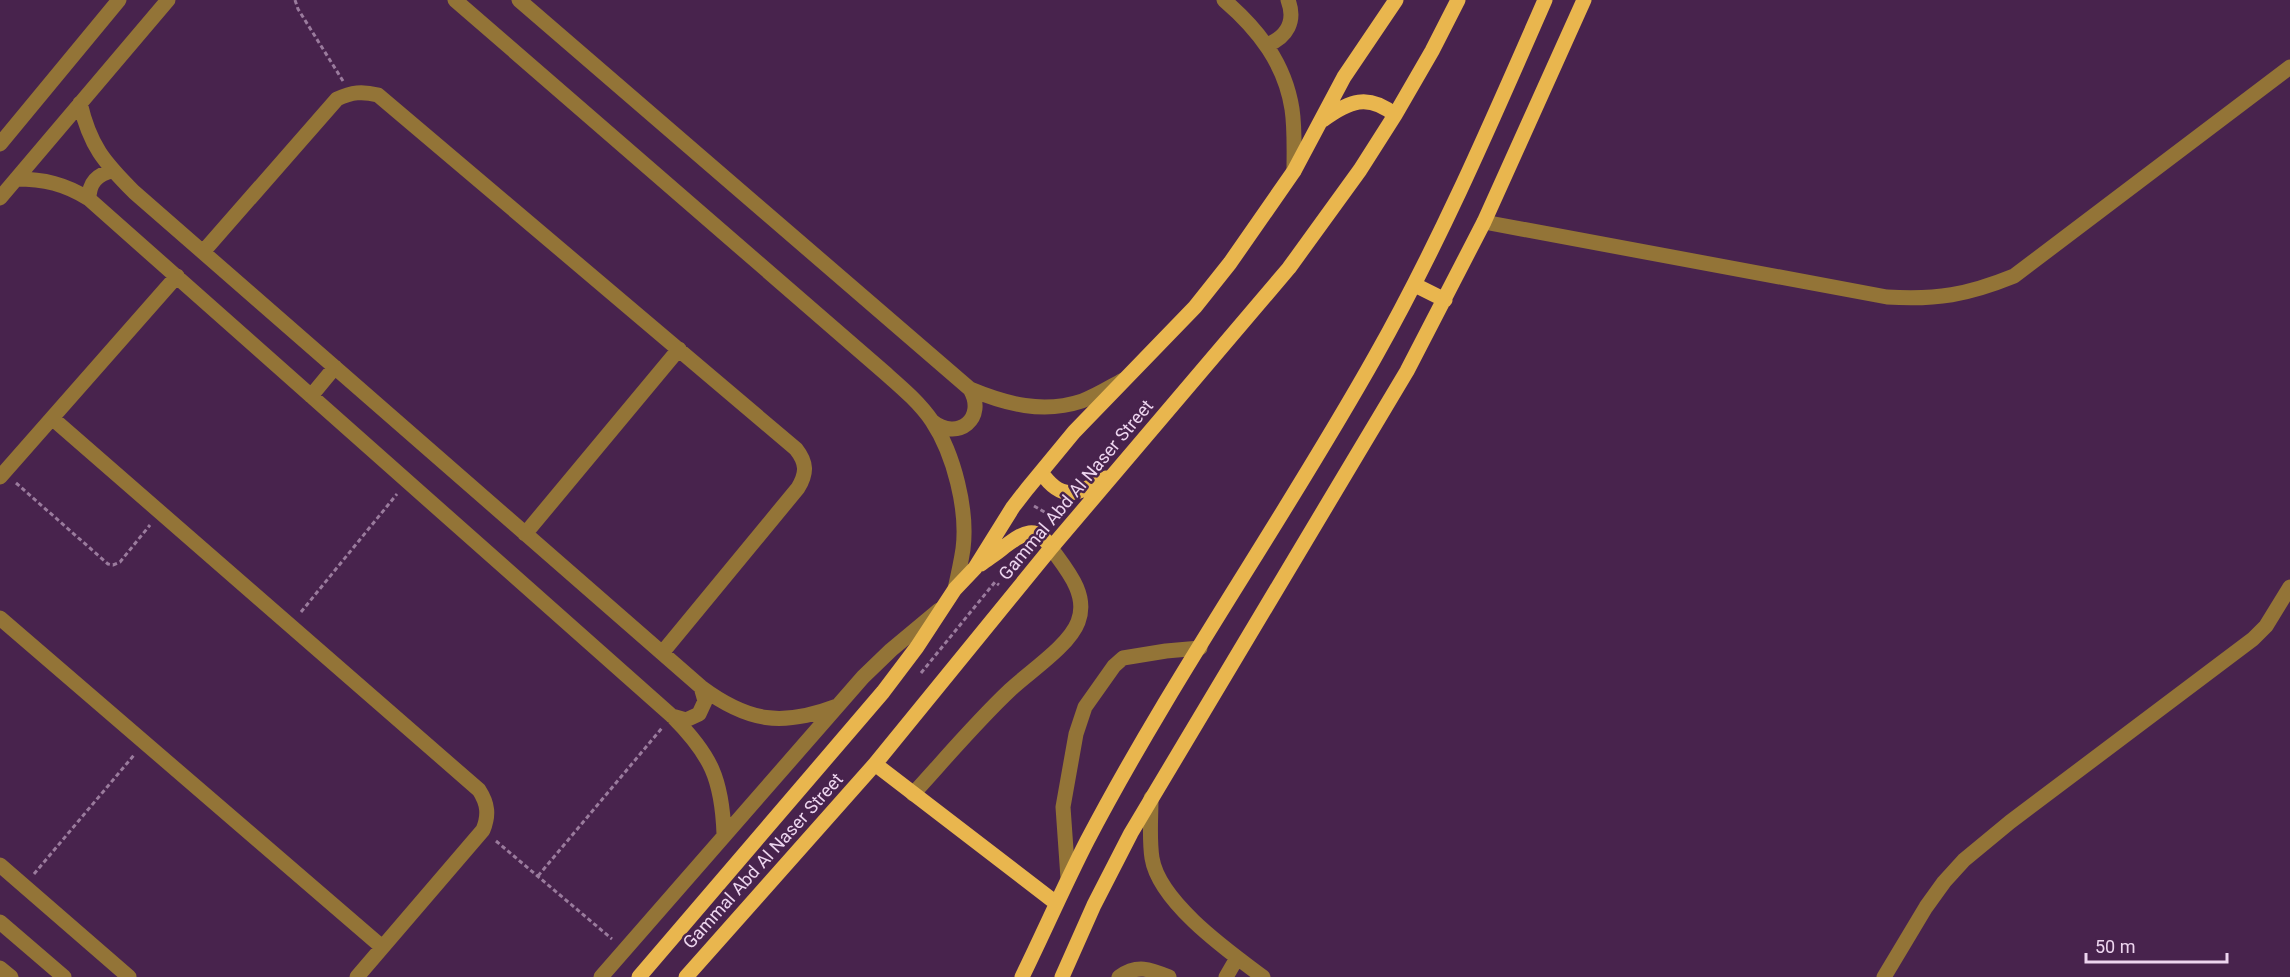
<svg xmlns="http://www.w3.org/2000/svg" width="2290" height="977" font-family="Roboto,sans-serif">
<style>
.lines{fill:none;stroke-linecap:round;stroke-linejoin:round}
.path{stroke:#9a7b9d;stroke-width:3;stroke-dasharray:4.5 3;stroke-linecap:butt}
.minor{stroke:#937437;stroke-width:15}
.major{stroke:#e9b64e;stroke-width:15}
.labels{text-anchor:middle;stroke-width:5;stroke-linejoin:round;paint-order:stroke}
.street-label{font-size:18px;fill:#edd5ef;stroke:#48234d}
</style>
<rect width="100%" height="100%" fill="#48234d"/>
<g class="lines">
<!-- path -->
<path class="path" d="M295,0L298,9L343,81
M16,483L108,564L113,565L120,562L150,525
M1034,506L1055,518
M301,612L397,494
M921,673L995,582L999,585
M496,841L612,939
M34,874L134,755
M538,876L662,728"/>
<!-- minor -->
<path class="minor" d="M455,0L884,372C901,387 919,402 932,421C954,454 968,510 963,549C961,562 958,576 955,589
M519,0L970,389C1006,404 1043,414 1082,401C1096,396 1110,387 1123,380
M1224,0C1259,30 1285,64 1292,109C1295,129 1294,151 1294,171
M1267,45C1287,37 1296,21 1288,0
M80,103C90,146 104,162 134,192L701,687C748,722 782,727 837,706
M0,144L119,0
M16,179C44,179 65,184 89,199L672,716C711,755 722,779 724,834
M0,198L168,0
M89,199C89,183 97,174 113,171
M1484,222L1887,297C1937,300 1967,295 2014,276L2290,67
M203,252L337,99C352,92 362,91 378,95L796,449C807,463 807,473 798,488L662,653
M311,396L335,367
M52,418L479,790C488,804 489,815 483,830L357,977
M932,421C958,442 987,418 970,389
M0,477L177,276
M525,534L679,349
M0,618L382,947
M672,716L686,720L699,714L705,701L701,687
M913,794C945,759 976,722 1010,690C1029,672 1069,646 1078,622C1089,594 1066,569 1051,548
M1151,798C1151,817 1149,839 1152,858C1159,902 1228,951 1263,977
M0,865L129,977
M1068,878L1063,807L1076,734L1085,707L1114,666L1123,658L1166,651L1200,648
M0,922L64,977
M0,968L11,977
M601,977L863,677L891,650L939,610
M1119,977C1137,964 1150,969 1169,977
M1226,977L1237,958
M1884,977L1926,907L1944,882L1964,860L2010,822L2253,639L2266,626L2290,587"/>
<!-- major -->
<path class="major" d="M1323,120C1349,101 1368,93 1395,115
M1415,285L1445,300
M1041,472C1062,503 1078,494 1106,478
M981,564C989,558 997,553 1004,547C1023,533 1036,523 1051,548
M875,764L1056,903
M639,977L883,692L917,647L955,589L975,568L1013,507L1027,489L1074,432L1195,307L1230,263L1294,171L1344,77L1396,0
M686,977L875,764L1051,548L1289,268L1360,170L1395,115L1432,51L1458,0
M1022,977C1044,932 1064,886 1087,841C1174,675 1283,521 1375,357C1440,242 1492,121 1545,0
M1062,977L1094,905L1131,833L1407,371L1484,222L1584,0"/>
</g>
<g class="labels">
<!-- street labels -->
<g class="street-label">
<text transform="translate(1076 490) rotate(-50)" y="6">Gammal Abd Al Naser Street</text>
<text transform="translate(763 861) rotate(-48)" y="6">Gammal Abd Al Naser Street</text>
</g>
</g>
<!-- scale -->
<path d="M2086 953v9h141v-9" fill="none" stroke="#edd5ef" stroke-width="3"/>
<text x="2095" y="953" font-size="18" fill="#edd5ef" stroke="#48234d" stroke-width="4.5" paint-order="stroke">50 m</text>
</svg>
